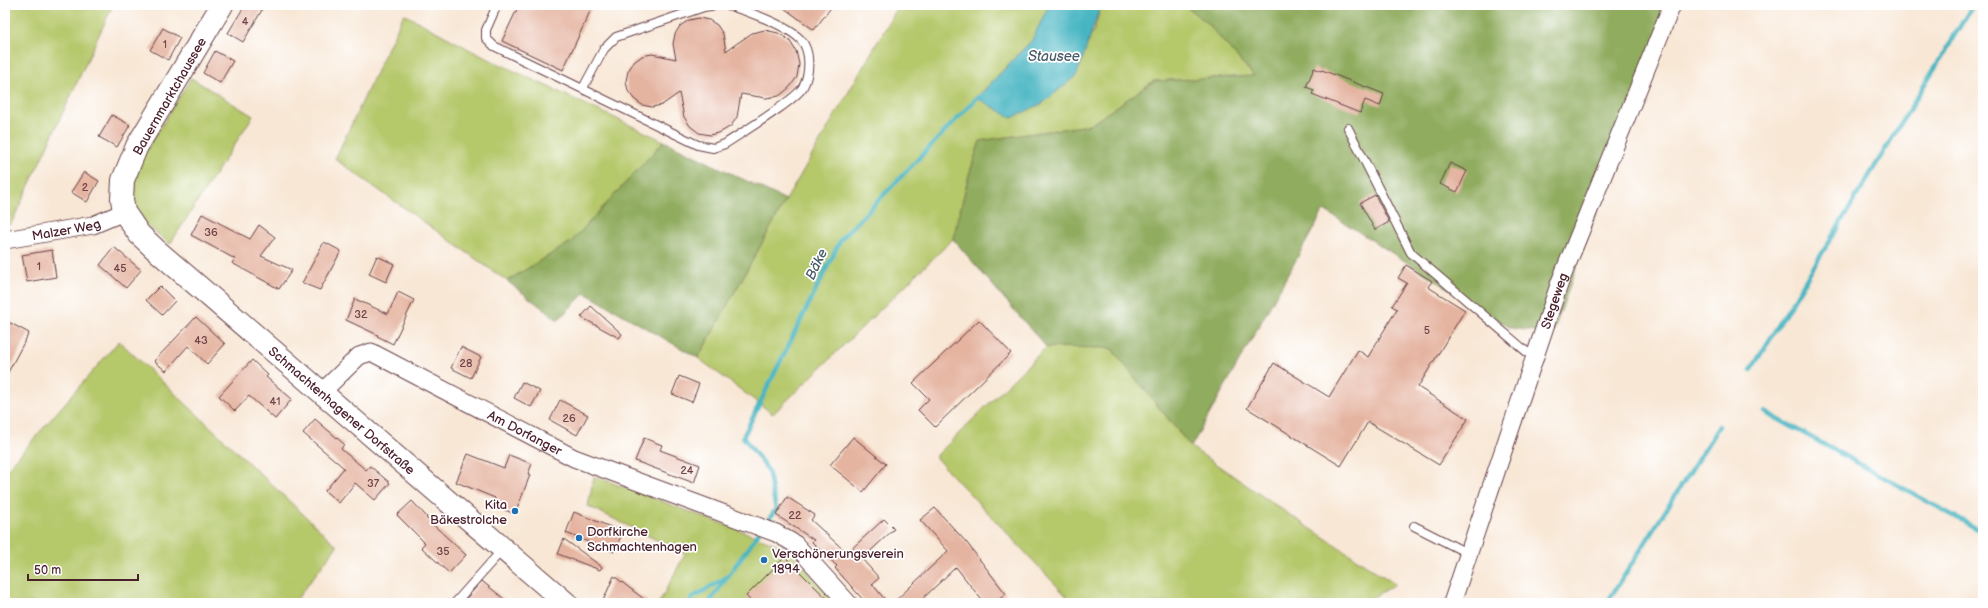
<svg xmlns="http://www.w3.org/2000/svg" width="1988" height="608" font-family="'Balsamiq Sans',sans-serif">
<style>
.green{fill:#b5c86b;stroke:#80744b}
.forest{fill:#90ac5f;stroke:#6d6645}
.water{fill:#47b5c2;stroke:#486a76}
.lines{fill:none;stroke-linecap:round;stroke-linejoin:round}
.stream{stroke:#47b5c2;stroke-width:4.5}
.building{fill:#e5b4a0}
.lane-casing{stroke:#643d44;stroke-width:10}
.street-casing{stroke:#643d44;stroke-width:19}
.secondary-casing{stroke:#643d44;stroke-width:24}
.lane{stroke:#fff;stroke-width:8}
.street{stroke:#fff;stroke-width:17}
.secondary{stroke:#fff;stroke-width:22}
.poi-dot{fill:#1f6fb2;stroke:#fff;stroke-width:1.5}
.labels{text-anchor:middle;stroke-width:3.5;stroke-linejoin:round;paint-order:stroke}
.number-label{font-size:11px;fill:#714448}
.street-label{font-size:13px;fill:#4a1f2b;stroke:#fff}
.poi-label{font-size:13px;fill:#4a1f2b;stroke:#fff;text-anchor:start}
.water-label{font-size:14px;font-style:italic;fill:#495b67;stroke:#fff}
</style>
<rect width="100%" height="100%" fill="#fff"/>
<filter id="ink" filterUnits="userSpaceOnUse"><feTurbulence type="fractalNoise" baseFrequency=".025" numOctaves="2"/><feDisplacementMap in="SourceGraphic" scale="8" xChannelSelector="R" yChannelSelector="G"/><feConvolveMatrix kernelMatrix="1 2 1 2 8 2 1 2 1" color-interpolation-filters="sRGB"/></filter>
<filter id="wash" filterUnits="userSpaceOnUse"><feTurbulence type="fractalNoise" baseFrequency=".012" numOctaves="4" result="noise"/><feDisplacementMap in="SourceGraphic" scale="16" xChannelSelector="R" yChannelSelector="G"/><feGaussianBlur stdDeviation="0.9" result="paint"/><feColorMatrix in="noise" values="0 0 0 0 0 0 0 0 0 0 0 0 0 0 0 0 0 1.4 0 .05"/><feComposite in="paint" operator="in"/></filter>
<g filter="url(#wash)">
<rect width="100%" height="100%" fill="#f8e7d5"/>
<!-- green -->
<path class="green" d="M5,5H113L11,224L5,225Z
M899,5H1049L1032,40L977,97L1012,118L1094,31L1101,5H1184L1206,22L1254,76L1154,81L1090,125L980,141L969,175L953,239L773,414L698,358L786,200Z
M404,14L478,54L664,141L571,242L507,281L335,159Z
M191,78L253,116L170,244L145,224L133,200L135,169Z
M119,341L337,546L294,603H5V472Z
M1046,347L1111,348L1191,447L1287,513L1395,584L1364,603H1073L935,457Z
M594,476L787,548L836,603H659L685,554L588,506Z"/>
<!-- forest -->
<path class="forest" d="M1184,5H1671L1660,32L1553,333L1511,328L1324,210L1191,447L1111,348L1046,347L953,239L969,175L980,141L1090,125L1154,81L1254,76L1206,22Z
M664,141L786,200L698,358L585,293L558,320L507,281L571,242Z"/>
<!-- water -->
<path class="water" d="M1049,5H1101L1077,75L1043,103L1012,118L977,98L1032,40Z"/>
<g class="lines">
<!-- stream -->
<path class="stream" d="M1751,370L1973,5
M1765,412L1983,532
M765,525L776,509L768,470L743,437L841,239L977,98L981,96
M690,603L692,598L727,577
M709,603L760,531
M1607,603L1719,426"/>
</g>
<g id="blocks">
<!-- building -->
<path class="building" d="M245,5H253L262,10L243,42L228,33Z
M519,5H593L563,70L502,41Z
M780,5H833L814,30Z
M699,18L709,20L717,25L723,34L726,51L752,33L765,30L778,33L789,40L796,51L799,64L797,77L789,88L779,96L766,98L741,94L737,117L731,126L721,132L710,135L699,133L690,126L684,117L679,93L662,105L652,107L642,105L634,99L628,91L626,81L628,71L634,62L642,56L652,54L676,59L673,44L675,34L680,26L689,20Z
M163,28L180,38L168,60L150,50Z
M215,51L233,61L220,83L203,73Z
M1314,68L1321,71L1322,70L1384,94L1380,106L1365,100L1360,113L1312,94L1314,90L1306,87Z
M112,115L130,125L117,147L99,137Z
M1450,163L1467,171L1457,192L1440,184Z
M84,172L99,181L87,202L71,192Z
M1375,195L1389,222L1375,230L1360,203Z
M202,214L250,239L259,225L275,237L261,256L292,270L279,289L232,263L235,259L191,235Z
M324,242L341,251L320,290L302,283Z
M114,247L141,270L126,288L100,265Z
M52,250L56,277L27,282L22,255Z
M377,256L394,264L386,282L369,274Z
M1406,265L1432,281L1428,287L1465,310L1418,387L1468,419L1439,465L1368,422L1341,466L1247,408L1274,363L1329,397L1358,350L1368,357L1397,309L1392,306L1407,283L1398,278Z
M160,286L175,301L162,315L146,300Z
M398,292L414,300L393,344L377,336L378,335L346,320L355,299L388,314Z
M591,306L622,334L619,338L581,317Z
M196,317L225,344L207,364L188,346L166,371L154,361Z
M5,320L29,333L5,378Z
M979,320L1011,353L935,427L918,410L929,399L913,383Z
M461,347L481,357L471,378L451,368Z
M252,360L268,375L266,377L292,399L275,419L249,396L235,411L219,396Z
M679,376L699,384L692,402L672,394Z
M522,382L540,391L531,407L514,398Z
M560,400L588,415L577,435L550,420Z
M315,419L344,444L341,449L366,470L370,466L390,483L375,500L355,483L339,503L325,491L344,468L303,433Z
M853,437L886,464L863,492L830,465Z
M644,438L662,445L660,450L700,465L694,483L635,461Z
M468,454L504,468L509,455L532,464L528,474L530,475L515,514L492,505L495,498L456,482Z
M787,497L815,515L811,520L847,553L884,519L894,529L862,559L879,578L872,584L888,603H866L835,568L837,566L812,542L814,540L776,515Z
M412,501L427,517L426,518L466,555L449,573L421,547L425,543L397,515Z
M935,508L967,543L1006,594L994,603H984L956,567L918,603H893L948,551L920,520Z
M574,512L623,532L614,552L566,533Z
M564,539L602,567L600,570L558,554Z
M785,557L816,588L832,603H753L746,596Z
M614,576L649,603H602Z
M482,581L509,603H462Z"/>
</g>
</g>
<g filter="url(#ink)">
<use href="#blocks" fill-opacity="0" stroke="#643d44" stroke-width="1"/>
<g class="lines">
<!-- lane casing -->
<g class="lane-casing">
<path id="lane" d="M497,5L486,30V38L494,46L698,145L713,148L725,144C741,133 795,101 803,87C810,74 811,51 801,40C787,25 747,11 727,5
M583,88L604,49L616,37L704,7L716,5
M1348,128L1411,253L1535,359
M1414,526L1469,554
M455,603L502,550"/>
</g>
<!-- street casing -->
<g class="street-casing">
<g id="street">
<path id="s1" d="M5,240L93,225L124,212"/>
<path id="s2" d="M322,392L359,356L371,352L574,458L776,533L795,544L848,603"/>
<path id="s3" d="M1452,603L1560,282L1672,5"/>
</g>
</g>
<!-- secondary casing -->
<g class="secondary-casing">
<g id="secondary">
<path id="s4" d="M222,5L137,146L123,180L122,199L124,212L139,234L155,249L566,603"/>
</g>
</g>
<!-- lane -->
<use href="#lane" class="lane"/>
<!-- street -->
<use href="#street" class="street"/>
<!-- secondary -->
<use href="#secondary" class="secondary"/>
</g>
</g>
<!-- markers -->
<g class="poi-dot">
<circle cx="515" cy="511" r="4"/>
<circle cx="579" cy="538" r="4"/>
<circle cx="764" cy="560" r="4"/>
</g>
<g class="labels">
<!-- number labels -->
<g class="number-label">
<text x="245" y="25">4</text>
<text x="165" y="48">1</text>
<text x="85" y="191">2</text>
<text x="211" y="236">36</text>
<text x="39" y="270">1</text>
<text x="120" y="272">45</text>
<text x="361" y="318">32</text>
<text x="1427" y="334">5</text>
<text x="201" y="344">43</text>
<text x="466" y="367">28</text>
<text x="275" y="405">41</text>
<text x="569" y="422">26</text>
<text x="687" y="474">24</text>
<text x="373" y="487">37</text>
<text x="795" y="519">22</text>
<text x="443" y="555">35</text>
</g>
<!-- street labels -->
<g class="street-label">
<text transform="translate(169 96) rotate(-60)" y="5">Bauernmarktchaussee</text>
<text dy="5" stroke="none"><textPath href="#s1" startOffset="62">Malzer Weg</textPath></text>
<text dy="5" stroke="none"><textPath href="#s3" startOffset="319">Stegeweg</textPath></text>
<text dy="5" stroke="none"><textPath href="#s4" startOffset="529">Schmachtenhagener Dorfstraße</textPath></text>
<text dy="5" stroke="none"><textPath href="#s2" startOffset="238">Am Dorfanger</textPath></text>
</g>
<!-- poi labels -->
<g class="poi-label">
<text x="507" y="509" text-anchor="end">Kita<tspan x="507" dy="15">Bäkestrolche</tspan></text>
<text x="587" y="536">Dorfkirche<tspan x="587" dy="15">Schmachtenhagen</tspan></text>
<text x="772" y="558">Verschönerungsverein<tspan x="772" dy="15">1894</tspan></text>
</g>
<!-- water labels -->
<g class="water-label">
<text x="1054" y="61">Stausee</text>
<text transform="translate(816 264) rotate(-64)" y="5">Bäke</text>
</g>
</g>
<!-- margin -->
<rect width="1988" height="608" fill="none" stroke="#fff" stroke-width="20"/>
<!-- scale -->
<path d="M28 574v6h110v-6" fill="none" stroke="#4a1f2b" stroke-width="2"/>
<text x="34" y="574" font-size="12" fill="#4a1f2b" stroke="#ffffff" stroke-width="3" paint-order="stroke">50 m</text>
</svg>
